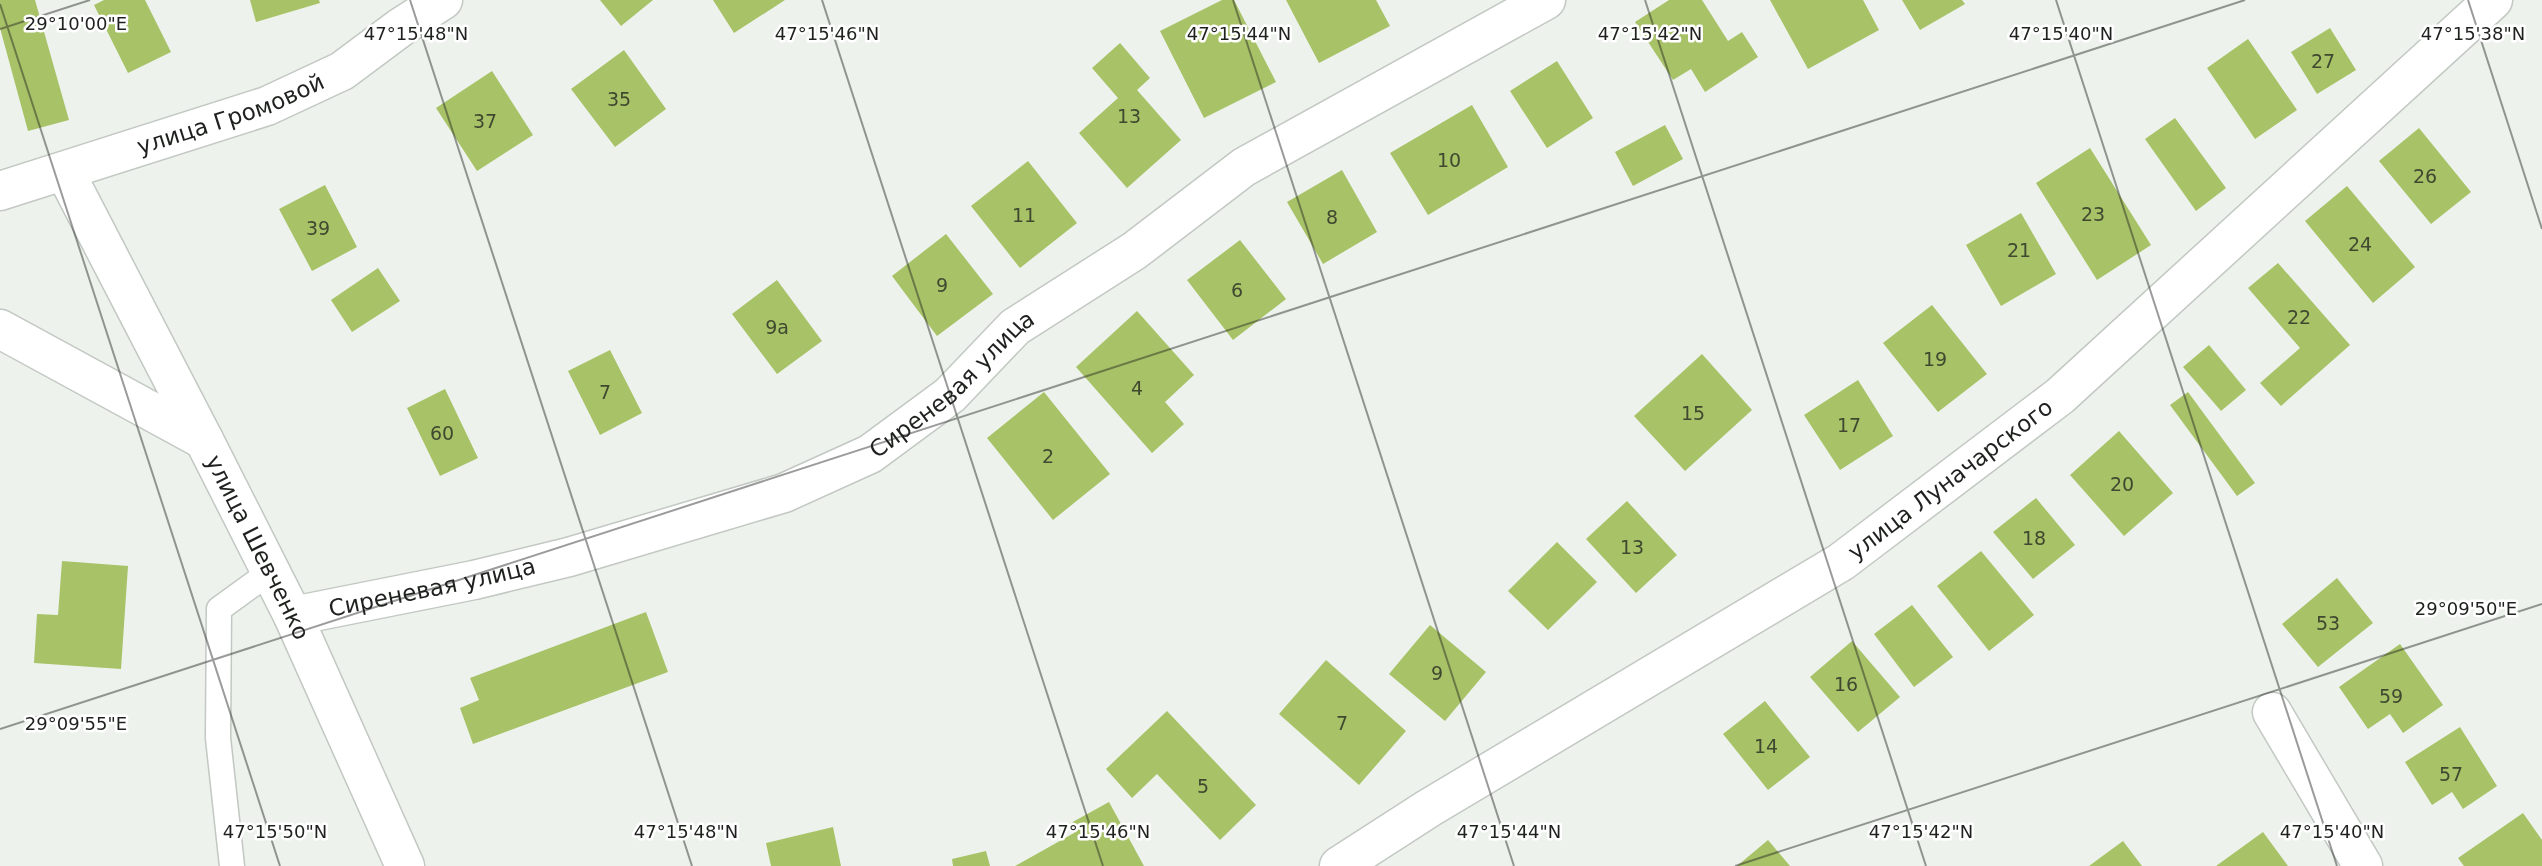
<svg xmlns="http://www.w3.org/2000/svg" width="2542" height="866" font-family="'DejaVu Sans',sans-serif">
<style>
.building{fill:#a8c267}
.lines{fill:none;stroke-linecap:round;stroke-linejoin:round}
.lane-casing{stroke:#c2c8c2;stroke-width:27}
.street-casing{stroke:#c2c8c2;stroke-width:41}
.lane{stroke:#fff;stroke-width:24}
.street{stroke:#fff;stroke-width:38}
.ticks{fill:none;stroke:#1e211e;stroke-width:2;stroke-opacity:0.45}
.labels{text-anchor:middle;stroke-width:5;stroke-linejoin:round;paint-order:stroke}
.number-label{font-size:19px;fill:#404930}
.street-label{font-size:23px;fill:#1e211e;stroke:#fff}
.ticks-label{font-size:18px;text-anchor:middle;fill:#1e211e;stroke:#fff;stroke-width:5;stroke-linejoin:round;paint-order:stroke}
</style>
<rect width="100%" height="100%" fill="#edf3ec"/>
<!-- building -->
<path class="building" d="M0,0H35L69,120L28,131L0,28Z
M104,0H145L171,52L128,73L94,5Z
M250,0H319L320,3L256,22Z
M600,0H653L621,26Z
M713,0H785L734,33Z
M1222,0H1234L1276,82L1204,118L1160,31Z
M1286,0H1376L1390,26L1319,63Z
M1669,0H1702L1728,41L1742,32L1758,57L1705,92L1691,69L1673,80L1635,22Z
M1770,0H1863L1879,30L1808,69Z
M1902,0H1962L1965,4L1920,30Z
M2330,28L2356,70L2317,94L2291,52Z
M2248,39L2297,110L2255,139L2207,68Z
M1120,43L1150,78L1137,90L1181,140L1127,188L1079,133L1118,98L1092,68Z
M624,50L666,109L615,147L571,89Z
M1557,61L1593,118L1547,148L1510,91Z
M492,71L533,135L477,171L436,108Z
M1472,105L1508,167L1428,215L1390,153Z
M2175,118L2226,188L2196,211L2145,139Z
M1665,125L1683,159L1633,186L1615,152Z
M2419,128L2471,192L2431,224L2379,161Z
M2090,148L2151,245L2097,280L2036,183Z
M1028,161L1077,223L1020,268L971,206Z
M1342,170L1377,232L1323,264L1287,202Z
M325,185L357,247L312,271L279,209Z
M2347,186L2415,267L2373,303L2305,221Z
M2021,213L2056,274L2001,306L1966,245Z
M946,234L993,294L937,336L892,276Z
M1240,240L1286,299L1233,340L1187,280Z
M2278,263L2350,345L2281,406L2260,383L2300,348L2248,288Z
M378,268L400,301L352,332L331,300Z
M777,280L822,341L777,374L732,314Z
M1932,305L1987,374L1938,412L1883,343Z
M1137,311L1194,375L1165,402L1184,424L1152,453L1076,367Z
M2209,345L2246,390L2221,411L2183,367Z
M610,350L642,413L600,435L568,371Z
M1702,354L1752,410L1685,471L1634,416Z
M1858,380L1893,436L1840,470L1804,415Z
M445,389L478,458L440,476L407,408Z
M1044,392L1110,474L1053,520L987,438Z
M2188,392L2255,483L2237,496L2170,405Z
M2119,431L2173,493L2124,536L2070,475Z
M2036,498L2075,545L2033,579L1993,532Z
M1627,501L1677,555L1636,593L1586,539Z
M1557,542L1597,582L1548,630L1508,591Z
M1981,551L2034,615L1989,651L1937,586Z
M62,561L128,566L121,669L34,663L37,614L58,615Z
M2337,578L2373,623L2318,667L2282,624Z
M1912,605L1953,657L1914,687L1874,634Z
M646,612L668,672L473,744L460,708L479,700L470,678Z
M1430,625L1486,672L1445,721L1389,674Z
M1852,641L1900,697L1858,732L1810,677Z
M2400,644L2443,705L2403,733L2390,714L2368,729L2339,687Z
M1326,660L1406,731L1359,785L1279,714Z
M1765,701L1810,757L1768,790L1723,734Z
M1167,711L1256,805L1220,840L1157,774L1132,798L1106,769Z
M2460,727L2497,786L2463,809L2452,792L2432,805L2405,762Z
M1109,802L1144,866H1015L1074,833L1069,824Z
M2523,813L2542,840V866H2464L2458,858Z
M833,827L841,866H771L766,843Z
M2263,832L2288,866H2216Z
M1768,840L1790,866H1737Z
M2123,841L2142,866H2089Z
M986,851L990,866H953L952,859Z"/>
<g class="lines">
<!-- lane casing -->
<g class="lane-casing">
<path id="lane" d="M232,866L218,738L219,609L270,572"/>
</g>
<!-- street casing -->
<g class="street-casing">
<g id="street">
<path id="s1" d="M65,172L204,440L293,616L405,866"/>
<path id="s2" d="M0,191L267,106L342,71L401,27L443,0"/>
<path d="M0,329L204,440"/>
<path id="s3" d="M293,616L474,580L569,557L784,493L870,454L950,395L1015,327L1134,251L1244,167L1546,0"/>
<path d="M2272,712L2363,866"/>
<path id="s4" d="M1339,866L1429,808L1841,562L2060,396L2493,0"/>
</g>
</g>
<!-- lane -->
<use href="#lane" class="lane"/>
<!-- street -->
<use href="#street" class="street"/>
</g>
<!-- ticks -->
<path class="ticks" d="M410,0L692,866M822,0L1103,866M1233,0L1514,866M1645,0L1926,866M2056,0L2337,866M2468,0L2542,229M0,4L280,866M0,29L90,0M0,729L2245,0M1735,866L2542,604"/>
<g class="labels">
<!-- number labels -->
<g class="number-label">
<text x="2323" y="68">27</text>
<text x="619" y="106">35</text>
<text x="1129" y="123">13</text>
<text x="485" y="128">37</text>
<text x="1449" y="167">10</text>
<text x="2425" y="183">26</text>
<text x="2093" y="221">23</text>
<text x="1024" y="222">11</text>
<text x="1332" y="224">8</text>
<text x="318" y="235">39</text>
<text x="2360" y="251">24</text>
<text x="2019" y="257">21</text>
<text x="942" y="292">9</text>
<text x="1237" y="297">6</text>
<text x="2299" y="324">22</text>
<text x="777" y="334">9а</text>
<text x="1935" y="366">19</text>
<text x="1137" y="395">4</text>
<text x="605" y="399">7</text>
<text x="1693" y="420">15</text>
<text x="1849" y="432">17</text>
<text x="442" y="440">60</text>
<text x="1048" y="463">2</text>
<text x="2122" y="491">20</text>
<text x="2034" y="545">18</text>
<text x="1632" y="554">13</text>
<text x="2328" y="630">53</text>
<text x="1437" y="680">9</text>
<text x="1846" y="691">16</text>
<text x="2391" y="703">59</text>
<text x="1342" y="730">7</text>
<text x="1766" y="753">14</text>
<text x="2451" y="781">57</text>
<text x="1203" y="793">5</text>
</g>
<!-- street labels -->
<g class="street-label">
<text dy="8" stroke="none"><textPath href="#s2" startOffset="243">улица Громовой</textPath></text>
<text dy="8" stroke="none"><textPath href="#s3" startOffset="709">Сиреневая улица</textPath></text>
<text dy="8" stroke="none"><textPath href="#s4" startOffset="724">улица Луначарского</textPath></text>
<text dy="8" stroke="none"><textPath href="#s1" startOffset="422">улица Шевченко</textPath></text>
<text dy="8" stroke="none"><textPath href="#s3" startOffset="142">Сиреневая улица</textPath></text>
</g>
</g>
<g class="ticks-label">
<text x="76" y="30">29°10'00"E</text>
<text x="416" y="40">47°15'48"N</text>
<text x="827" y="40">47°15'46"N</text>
<text x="1239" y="40">47°15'44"N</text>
<text x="1650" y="40">47°15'42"N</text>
<text x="2061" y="40">47°15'40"N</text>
<text x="2473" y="40">47°15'38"N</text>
<text x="2466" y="615">29°09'50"E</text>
<text x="76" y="730">29°09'55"E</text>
<text x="275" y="838">47°15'50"N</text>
<text x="686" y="838">47°15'48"N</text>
<text x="1098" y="838">47°15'46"N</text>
<text x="1509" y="838">47°15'44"N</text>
<text x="1921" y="838">47°15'42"N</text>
<text x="2332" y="838">47°15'40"N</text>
</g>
</svg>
